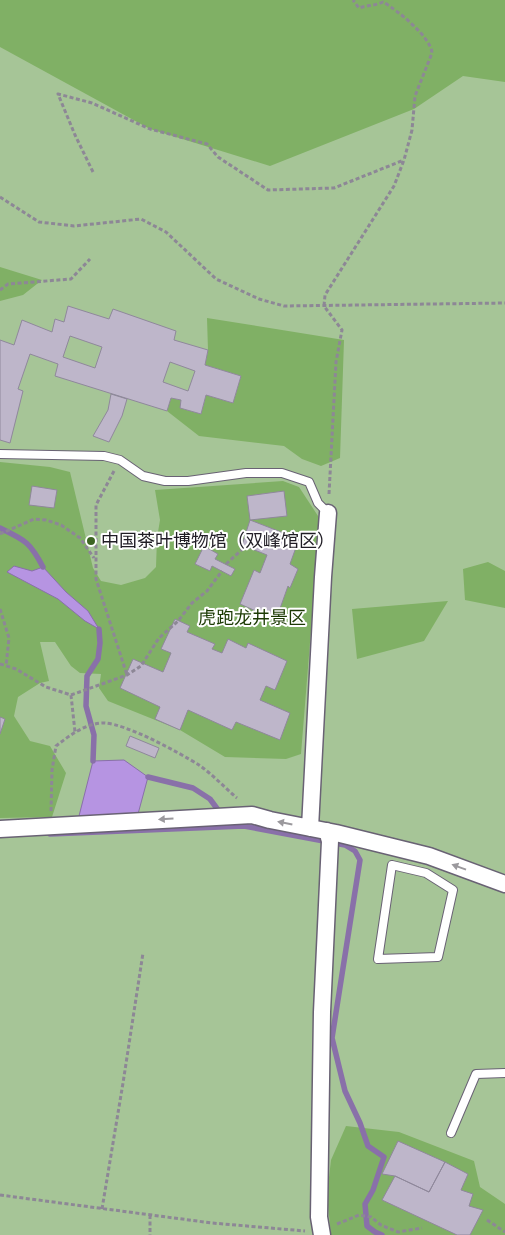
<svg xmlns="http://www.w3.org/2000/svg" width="505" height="1235" font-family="'Alegreya Sans','Noto Sans SC',sans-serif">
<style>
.green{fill:#a6c597}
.forest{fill:#80b065}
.water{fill:#b694e2;stroke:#8970a9}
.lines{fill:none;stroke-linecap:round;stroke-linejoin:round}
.stream{stroke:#8970a9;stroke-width:5.5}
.building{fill:#beb6ca;stroke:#8f889b;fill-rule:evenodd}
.lane-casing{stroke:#696274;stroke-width:10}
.street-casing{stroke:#696274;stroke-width:19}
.path{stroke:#8d8796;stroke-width:3;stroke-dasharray:4 2.5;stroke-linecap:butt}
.lane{stroke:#fff;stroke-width:8}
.street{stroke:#fff;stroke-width:16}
.oneway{fill:#9b999d}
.poi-dot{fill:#3d6623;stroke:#fff;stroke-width:2}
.labels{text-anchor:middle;stroke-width:4;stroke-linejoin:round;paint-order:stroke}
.poi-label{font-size:18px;fill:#201d25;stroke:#fff;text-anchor:start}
.park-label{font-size:18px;fill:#1c3a04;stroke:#fff}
</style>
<rect width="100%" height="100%" fill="#e8e0f5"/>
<!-- green -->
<path class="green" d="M0,0H505V1235H0Z"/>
<!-- forest -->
<path class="forest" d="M0,0H505V82L463,76L414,109L270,166L150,129L0,47Z
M0,267L42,280L23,295L0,301Z
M207,318L344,340L340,458L321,466L302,459L284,446L199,436L167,411L171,398L181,400L180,408L201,414L206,395L233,403L241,376L205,365L208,350Z
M0,462L50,467L70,472L93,568L101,581L121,585L145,578L156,567L157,538L160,520L155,490L283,481L299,487L320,519L301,754L286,759L225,757L180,730L108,701L99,688L101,674L80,673L71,666L55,642H40L49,681L40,683L18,697L14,716L30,741L50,746L66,773L52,817L0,818Z
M488,562L505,571V608L465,600L463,569Z
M448,601L424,641L357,659L352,609Z
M346,1126L399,1132L474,1161L480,1187L505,1204V1235H331L327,1195L331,1160Z"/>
<!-- water -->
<path class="water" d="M14,566L32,571L43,567L66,592L88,611L99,629L85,621L58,599L7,572Z
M124,760L148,777L138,814L79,816L93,761Z"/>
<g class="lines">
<!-- stream -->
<path class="stream" d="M0,528C25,540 30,542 43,567
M93,761L94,735L86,706L87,676L98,659L100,643L99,629
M148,777L193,788L210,799L221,814
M50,834L244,826L345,845L355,851L360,860L332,1038L345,1091L360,1123L368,1146L384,1157L373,1190L365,1204L367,1226L375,1232L382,1235"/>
</g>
<!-- building -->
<path class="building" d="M68,306L109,319L113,309L176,331L174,340L208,350L205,365L241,376L233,403L206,395L201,414L180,408L181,400L171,398L167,411L55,376L58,364L30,354L18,389L23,391L10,443L0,440V340L14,345L22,320L52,332L55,319L64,322ZM70,336L102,347L95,368L63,357ZM170,362L195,371L188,391L163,382Z
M111,394L127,399L122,416L109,442L93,436L108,410Z
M32,486L57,490L54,508L29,505Z
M284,491L287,516L250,520L247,496Z
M250,520L299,539L290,564L298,569L290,588L288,586L276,620L240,604L254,570L260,573L267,555L242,545Z
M204,546L218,554L215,559L235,569L231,576L212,566L210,571L195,564Z
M175,619L190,626L187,632L215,644L212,649L222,653L228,639L246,648L248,643L287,661L275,690L266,686L260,700L290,713L280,740L236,722L232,730L188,710L180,730L155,719L160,707L120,688L133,659L163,672L171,653L161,649Z
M0,717L5,719L0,734Z
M130,736L159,748L155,758L126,746Z
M398,1141L445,1162L429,1192L395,1176L382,1174Z
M445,1162L468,1174L461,1190L473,1194L469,1206L483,1210L470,1235H457L382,1200L395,1176L429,1192Z"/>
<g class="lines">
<!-- lane casing -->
<g class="lane-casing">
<path id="lane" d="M0,454L104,456L120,460L143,476L165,481H188L246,473H282L309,482L318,503L328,513
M392,865L426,873L453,890L438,957L378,959Z
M451,1133L476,1074L505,1073"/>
</g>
<!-- street casing -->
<g class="street-casing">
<path id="street" d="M310,828L323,577L328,513
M0,829L252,815L270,820L336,833L429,856L505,884
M322,1235L319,1217L322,1012L330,841L327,831"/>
</g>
<!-- path -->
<path class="path" d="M93,172L75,135L58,94L92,103L150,129L207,144L218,157L268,190L334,188L404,160
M0,197L39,222L74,226L141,219L166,232L216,279L259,299L284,306L505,303
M0,290L8,284L71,279L90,259
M114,471L96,505V579L127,675
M329,494L336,362L342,330L324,306L325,295L394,186L404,160L412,130L415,96L432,53C431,37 397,10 383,2C375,6 367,5 359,8L353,0
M0,534L34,519L46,520L61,525L80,538L94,558
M226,564L246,546
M0,609L9,638L6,666
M0,664L16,669L46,687L71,695L75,732
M71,695L127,675L141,666L159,638L178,621L192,603L207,591L222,571
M51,811L52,770L56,746C70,735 86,723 104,723C127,724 178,752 199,765C212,774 224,787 237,798
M0,1195L212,1223L305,1231
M102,1209L123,1083L143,953
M150,1215V1235
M487,1220L505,1232
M337,1224L359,1215L371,1217L381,1225L398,1232L422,1228"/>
<!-- lane -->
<use href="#lane" class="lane"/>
<!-- street -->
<use href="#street" class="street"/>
</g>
<!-- one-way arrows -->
<defs><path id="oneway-solid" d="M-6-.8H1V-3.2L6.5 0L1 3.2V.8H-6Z" transform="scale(1.25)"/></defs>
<g class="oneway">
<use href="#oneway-solid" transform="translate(166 819) rotate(177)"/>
<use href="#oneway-solid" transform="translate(285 823) rotate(-169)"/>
<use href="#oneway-solid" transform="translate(459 867) rotate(-160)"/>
</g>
<!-- markers -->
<circle class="poi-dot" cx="91" cy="541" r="5"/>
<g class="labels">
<!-- poi labels -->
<g class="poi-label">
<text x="101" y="547">中国茶叶博物馆（双峰馆区）</text>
</g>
<!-- park labels -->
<g class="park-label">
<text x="252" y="624">虎跑龙井景区</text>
</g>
</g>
</svg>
